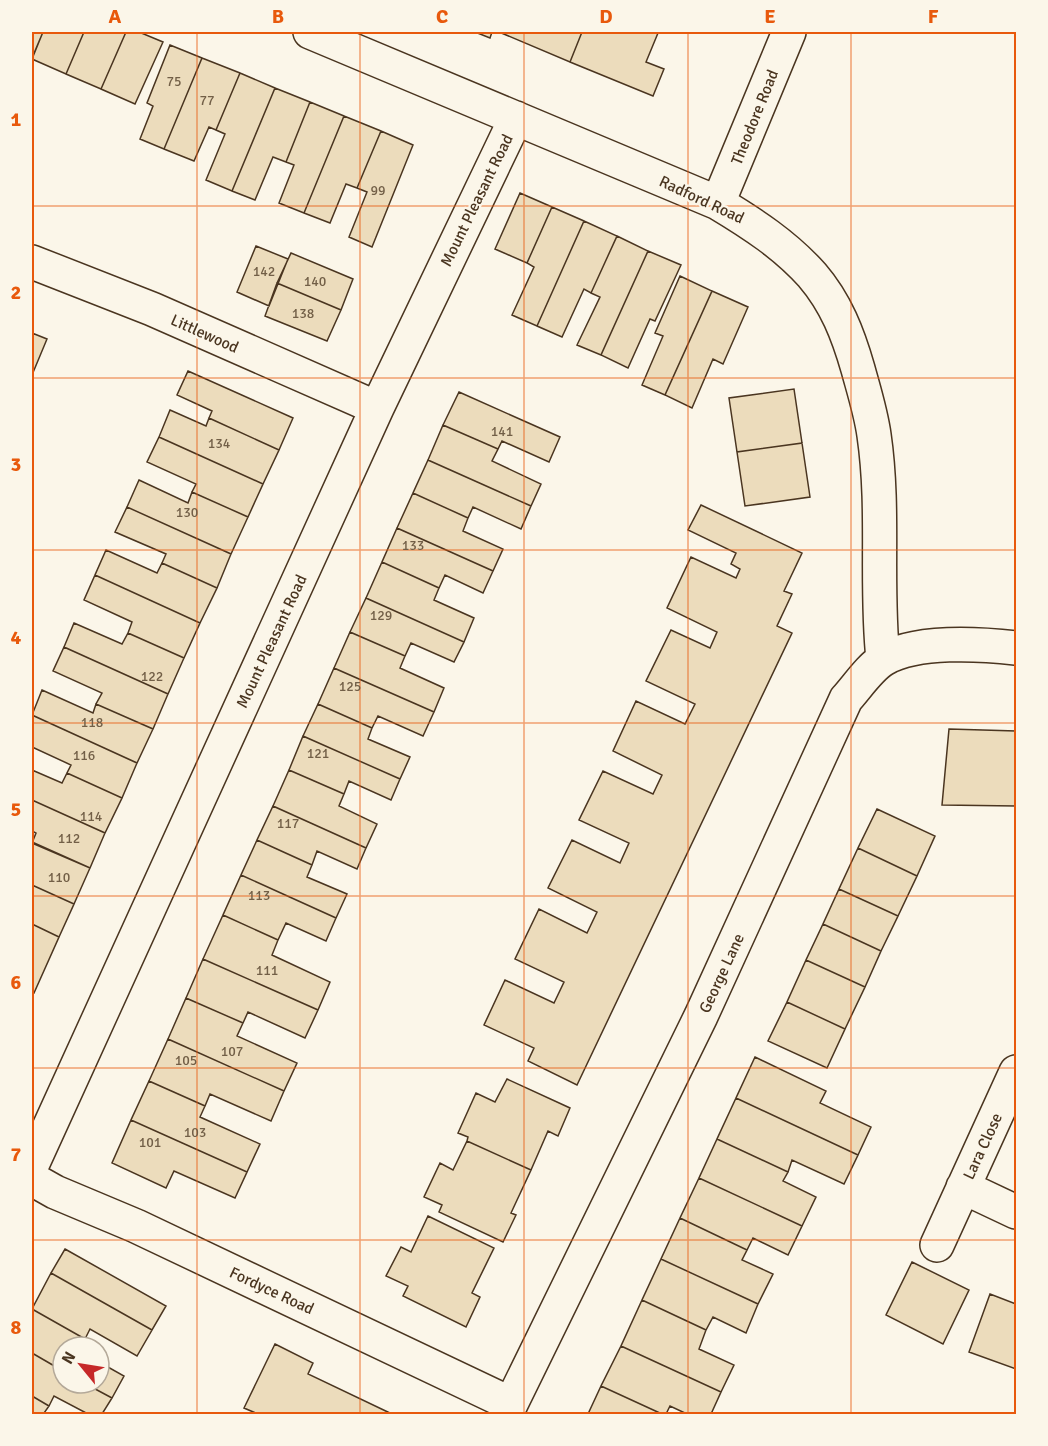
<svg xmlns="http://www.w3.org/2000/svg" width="1048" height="1446" font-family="Signika,sans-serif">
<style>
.building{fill:#ecdcbc;stroke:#4a3520;stroke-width:1.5}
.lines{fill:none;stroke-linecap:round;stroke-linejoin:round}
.street-casing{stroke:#4a3520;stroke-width:36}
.street{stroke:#fbf6e9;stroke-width:33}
.grid{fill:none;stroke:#e8590c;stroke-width:1.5;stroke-opacity:0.55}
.labels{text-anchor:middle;stroke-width:4.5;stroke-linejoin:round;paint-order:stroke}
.number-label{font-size:14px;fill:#725f47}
.street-label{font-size:16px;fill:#4a3520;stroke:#fbf6e9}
.neatline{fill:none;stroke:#e8590c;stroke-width:2}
.grid-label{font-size:20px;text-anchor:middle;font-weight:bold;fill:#e8590c}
</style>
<rect width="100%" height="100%" fill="#fbf6e9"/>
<!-- building -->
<path class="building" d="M32,32H43L32,58Z
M43,32H84L66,74L32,59Z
M84,32H126L101,89L66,74Z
M126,32H139L163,42L135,104L101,89Z
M475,32H492L490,38Z
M499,32H582L570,62Z
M582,32L658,33L646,62L664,69L653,96L570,62Z
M170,45L202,58L164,149L140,139L153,106L147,103Z
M202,58L240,73L216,130L209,127L194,161L164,149Z
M240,73L275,88L232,191L206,180L225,134L216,130Z
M275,88L310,102L286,162L273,157L255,200L232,191Z
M310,102L344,116L304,213L279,203L294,165L286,162Z
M344,116L381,131L357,188L346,184L330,223L304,213Z
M381,131L413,145L372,247L349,237L367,192L357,188Z
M520,193L552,207L527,263L495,249Z
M552,207L584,221L537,326L512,315L534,267L527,263Z
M584,221L617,236L591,293L584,289L562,337L537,326Z
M617,236L648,251L601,355L577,345L600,297L591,293Z
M256,246L288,259L269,306L237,292Z
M648,251L681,265L655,321L650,319L628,368L601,355Z
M291,253L353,279L341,310L277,283Z
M680,276L712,291L665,395L642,385L663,336L655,333Z
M277,283L341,310L327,341L265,316Z
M712,291L748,307L723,364L713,359L692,408L665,395Z
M32,333L47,339L32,375Z
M188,371L293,418L279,450L209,418L212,411L177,395Z
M794,389L802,443L737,452L729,398Z
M459,392L560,437L549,462L502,441L498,449L443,425Z
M170,410L206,426L209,418L279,450L263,484L159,437Z
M443,425L498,449L492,461L541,484L531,506L428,460Z
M159,437L263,484L248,517L192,492L196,484L147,462Z
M802,443L810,497L745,506L737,452Z
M428,460L531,506L521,529L473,507L468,518L413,493Z
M139,480L188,503L192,492L248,517L231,554L127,507Z
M413,493L468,518L463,531L503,549L493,571L397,528Z
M701,505L802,553L784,591L792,594L777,626L792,633L577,1085L528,1061L534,1048L484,1025L505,980L554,1003L564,982L515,959L539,909L587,933L597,912L548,888L572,840L620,863L629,843L579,820L603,771L653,794L662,775L613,751L636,701L685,724L695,704L646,681L671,630L710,648L717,632L667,608L691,557L736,578L740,569L731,564L736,553L688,530Z
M127,507L231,554L217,588L162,563L166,554L115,532Z
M397,528L493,571L483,593L445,575L439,588L382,562Z
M106,550L157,573L162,563L217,588L200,623L95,575Z
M382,562L439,588L434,600L474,618L464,642L366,598Z
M95,575L200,623L184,658L128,633L132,622L84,600Z
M366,598L464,642L454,662L411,643L405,656L350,632Z
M74,623L122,644L128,633L184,658L168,694L64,647Z
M350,632L405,656L400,668L444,688L434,712L334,668Z
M64,647L168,694L153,729L96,704L102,693L53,671Z
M334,668L434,712L423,736L378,716L372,728L318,704Z
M42,690L93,713L96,704L153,729L137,763L32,715Z
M318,704L372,728L368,739L410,757L400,779L303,736Z
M32,715L137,763L122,798L67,773L71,765L32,747Z
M949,729L1016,731V806L942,805Z
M303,736L400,779L391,800L349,781L344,794L289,770Z
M32,770L62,783L67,773L122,798L105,833L32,800Z
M289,770L344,794L339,806L377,824L366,848L273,806Z
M32,800L105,833L90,868L32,843L36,833L32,831Z
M273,806L366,848L357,869L317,851L312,865L257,840Z
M877,809L935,836L917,876L858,848Z
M257,840L312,865L307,877L347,894L336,918L241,875Z
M32,842L90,868L74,904L32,885Z
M858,848L917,876L898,916L839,889Z
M241,875L336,918L326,941L286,923L278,940L223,915Z
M32,885L74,904L59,937L32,924Z
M839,889L898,916L881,951L823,924Z
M223,915L278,940L272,955L330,982L318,1010L203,959Z
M32,924L59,937L34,993L32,992Z
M823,924L881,951L865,987L806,960Z
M203,959L318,1010L305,1038L248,1012L243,1023L186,998Z
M806,960L865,987L845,1029L787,1002Z
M186,998L243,1023L237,1036L297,1063L284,1091L168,1039Z
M787,1002L845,1029L827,1068L768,1041Z
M168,1039L284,1091L271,1121L210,1094L205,1106L149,1081Z
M755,1057L826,1091L820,1103L871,1127L858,1155L736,1098Z
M507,1079L570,1108L558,1136L548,1131L531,1170L467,1141L468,1137L458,1133L476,1093L495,1102Z
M149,1081L205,1106L200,1117L260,1144L247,1172L131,1120Z
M736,1098L858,1155L844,1184L792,1160L788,1172L717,1139Z
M131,1120L247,1172L235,1198L174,1171L166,1188L112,1163Z
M717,1139L788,1172L783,1181L816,1197L802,1226L699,1178Z
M467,1141L531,1170L511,1213L516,1215L503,1242L439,1212L442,1205L424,1197L440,1163L453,1170Z
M699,1178L802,1226L788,1255L753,1238L747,1250L680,1218Z
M428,1216L494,1248L472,1293L480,1297L466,1327L403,1296L408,1286L386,1276L401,1247L411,1252Z
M680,1218L747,1250L742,1260L773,1274L758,1304L661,1259Z
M65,1249L166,1306L152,1330L51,1273Z
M661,1259L758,1304L746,1333L713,1317L706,1330L642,1300Z
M912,1262L969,1290L943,1344L886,1315Z
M51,1273L152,1330L137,1356L90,1329L85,1339L32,1309Z
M990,1294L1016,1304V1369L969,1352Z
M642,1300L706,1330L699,1349L734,1365L721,1392L621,1346Z
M32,1309L85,1339L81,1347H63V1371L32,1353Z
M275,1344L313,1363L308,1374L392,1414H258L244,1408Z
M621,1346L721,1392L711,1414H687L670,1406L666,1414H662L601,1386Z
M32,1353L63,1371V1383H84L112,1398L102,1414H88L54,1396L49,1406L32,1396Z
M99,1362L124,1376L112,1398L84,1383H99Z
M601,1386L662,1414H588Z
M32,1396L49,1406L44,1413L47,1414H32Z"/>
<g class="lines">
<!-- street casing -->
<g class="street-casing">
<path id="street" d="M310,32L718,203C753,224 785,245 812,275C836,303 848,334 858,369C864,391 871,413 874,435C885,510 875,585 883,659
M718,203L789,32
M32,262L152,309L377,408
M32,1165L377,408L516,118
M32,1179L55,1192L136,1226L511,1404
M963,1187L1016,1212
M937,1245L1016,1072
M506,1414L701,1016L846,699C857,687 870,667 884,659C917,640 980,644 1016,648"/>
</g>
<!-- street -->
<use href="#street" class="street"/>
</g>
<!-- grid -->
<path class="grid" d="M197,32V1414M360,32V1414M524,32V1414M688,32V1414M851,32V1414M32,206H1016M32,378H1016M32,550H1016M32,723H1016M32,896H1016M32,1068H1016M32,1240H1016"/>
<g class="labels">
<!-- number labels -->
<g class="number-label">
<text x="174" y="86">75</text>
<text x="207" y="105">77</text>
<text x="378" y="195">99</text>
<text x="264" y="276">142</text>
<text x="315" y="286">140</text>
<text x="303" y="318">138</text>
<text x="502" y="436">141</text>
<text x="219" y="448">134</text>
<text x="187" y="517">130</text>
<text x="413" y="550">133</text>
<text x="381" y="620">129</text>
<text x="152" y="681">122</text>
<text x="350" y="691">125</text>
<text x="92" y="727">118</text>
<text x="318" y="758">121</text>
<text x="84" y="760">116</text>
<text x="91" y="821">114</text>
<text x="288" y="828">117</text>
<text x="69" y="843">112</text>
<text x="59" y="882">110</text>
<text x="259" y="900">113</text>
<text x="267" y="975">111</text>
<text x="232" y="1056">107</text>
<text x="186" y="1065">105</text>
<text x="195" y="1137">103</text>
<text x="150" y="1147">101</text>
</g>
<!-- street labels -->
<g class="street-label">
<text transform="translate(754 117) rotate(-68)" y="6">Theodore Road</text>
<text transform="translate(702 199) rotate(25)" y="6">Radford Road</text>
<text transform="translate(476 200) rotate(-64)" y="6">Mount Pleasant Road</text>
<text transform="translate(205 333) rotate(24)" y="6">Littlewood</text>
<text transform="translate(271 641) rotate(-65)" y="6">Mount Pleasant Road</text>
<text transform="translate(721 973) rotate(-65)" y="6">George Lane</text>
<text transform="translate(982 1146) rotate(-65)" y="6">Lara Close</text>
<text transform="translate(272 1290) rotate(25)" y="6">Fordyce Road</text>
</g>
</g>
<!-- border -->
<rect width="1048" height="1446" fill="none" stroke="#fbf6e9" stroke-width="66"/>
<!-- north arrow -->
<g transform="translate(81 1365) rotate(300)"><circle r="28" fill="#fbf6e9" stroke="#b4a999" stroke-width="1.5"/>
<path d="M0-4.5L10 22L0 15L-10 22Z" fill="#c62828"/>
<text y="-9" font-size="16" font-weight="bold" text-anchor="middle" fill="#4a3520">N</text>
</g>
<rect x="33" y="33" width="982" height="1380" class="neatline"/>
<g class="grid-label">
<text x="115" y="23">A</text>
<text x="278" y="23">B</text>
<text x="442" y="23">C</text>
<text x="606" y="23">D</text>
<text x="770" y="23">E</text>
<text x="933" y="23">F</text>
<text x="16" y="126">1</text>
<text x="16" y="299">2</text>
<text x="16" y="471">3</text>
<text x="16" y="644">4</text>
<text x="16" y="816">5</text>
<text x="16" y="989">6</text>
<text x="16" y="1161">7</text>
<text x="16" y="1334">8</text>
</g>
</svg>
